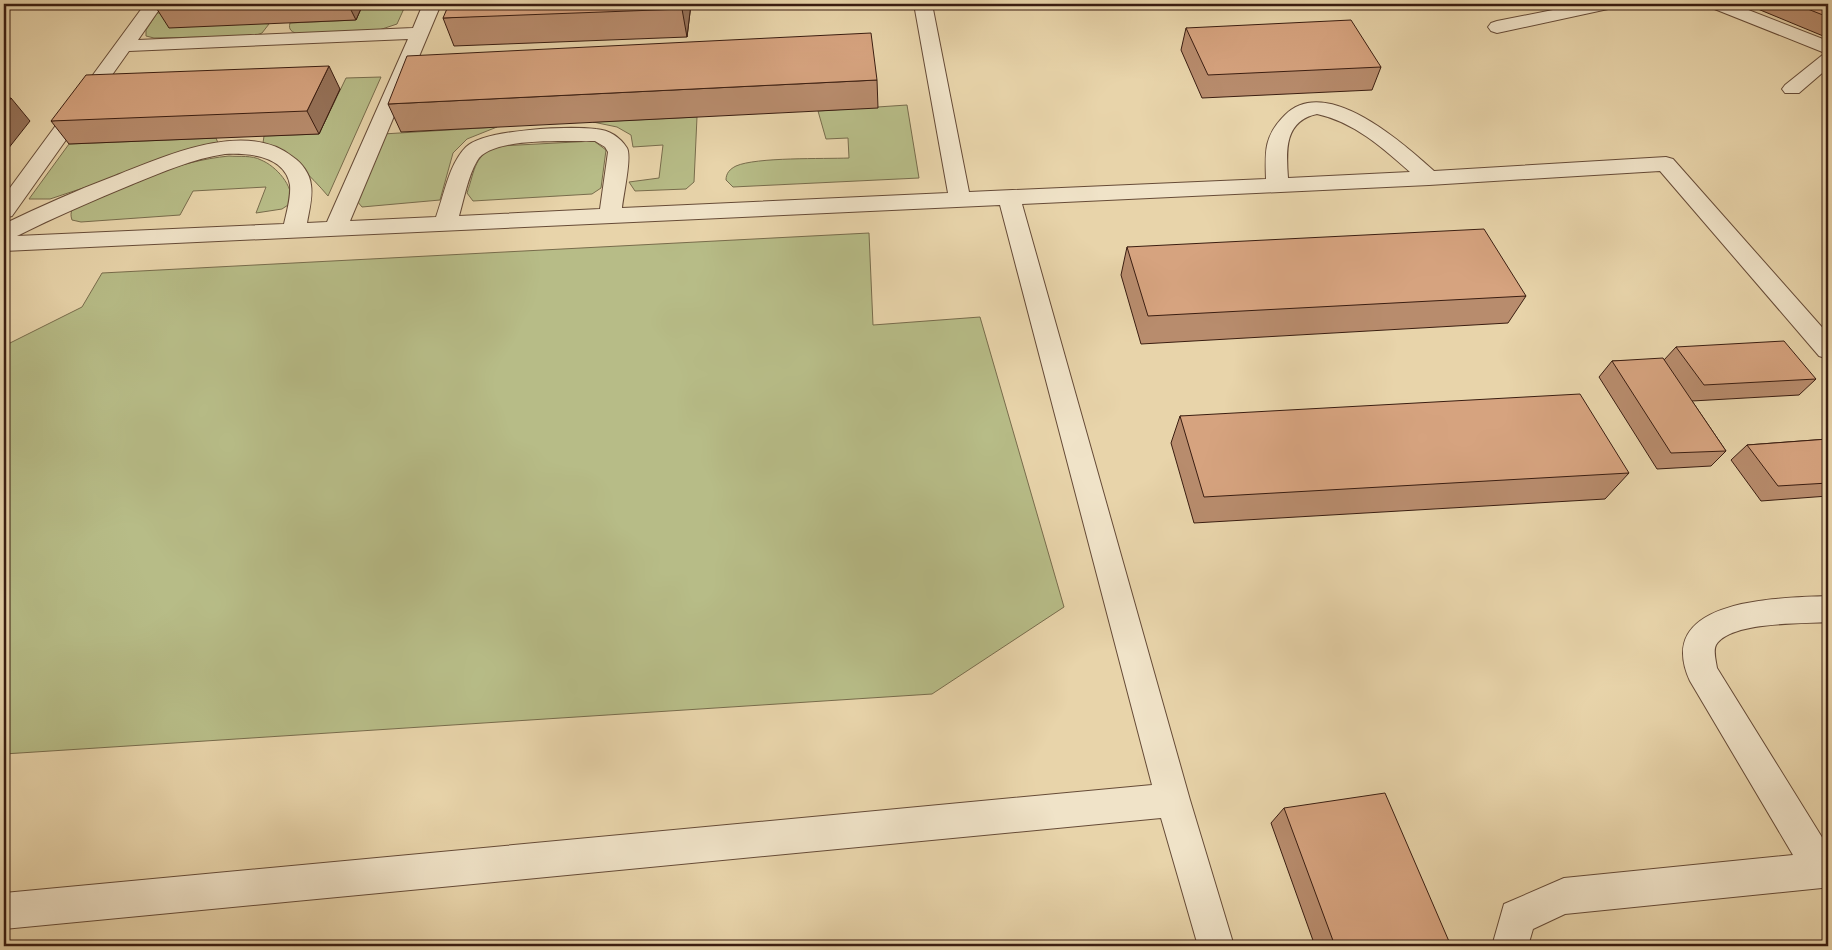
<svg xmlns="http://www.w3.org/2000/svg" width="1832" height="950" font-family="'EB Garamond',serif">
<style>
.green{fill:#b7bc87;stroke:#786c4c}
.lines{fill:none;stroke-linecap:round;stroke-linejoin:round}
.minor-casing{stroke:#664b37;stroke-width:2}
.minor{fill:#f0e3c8;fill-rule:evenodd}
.wall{fill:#b88c6d;stroke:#3a1d11}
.shaded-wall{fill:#967259;stroke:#3a1d11}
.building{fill:#d6a37f;stroke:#3a1d11}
</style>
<rect width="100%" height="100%" fill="#e8d4aa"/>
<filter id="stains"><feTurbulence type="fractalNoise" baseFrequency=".004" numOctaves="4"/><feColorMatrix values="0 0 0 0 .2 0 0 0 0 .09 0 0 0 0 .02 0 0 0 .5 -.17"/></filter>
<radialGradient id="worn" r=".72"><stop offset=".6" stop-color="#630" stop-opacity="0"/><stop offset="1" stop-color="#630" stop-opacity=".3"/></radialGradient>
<!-- green -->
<path class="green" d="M363,4H406L397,24L379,30L298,34C292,32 288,30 290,23L355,20Z
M180,12L269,24L262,33L254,36L154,38L146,36V30L157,13Z
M381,77L328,196C310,175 289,154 263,143L264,136L319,134L346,78Z
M907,105L919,178L733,187L726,180C726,173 730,169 736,166C756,157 824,159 849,158L848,138L826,139L818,111Z
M697,117L694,182L686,189L635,191L629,182L659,178L663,145L633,147L631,135L617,127L593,122Z
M497,127L467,139L453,153L440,200L362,207L357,201L383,134Z
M216,138L218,143L50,199H29L69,144Z
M594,141L606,150L601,188L592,194L473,201L467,193C475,170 474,153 500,146Z
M229,156C239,157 252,155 261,160C276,166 294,186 291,203L282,209L256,213L266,187L193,191L180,215L81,222L72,220C69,211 73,208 79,202C128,184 177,161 229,156Z
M869,233L873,325L980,317L1064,607L932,694L4,754V346L82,307L102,273Z"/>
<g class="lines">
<!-- minor casing -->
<g class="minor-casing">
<path id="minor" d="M145,4H163L138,40L413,28L423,4H441L350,221L436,217C444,195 449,164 466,147C485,129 569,126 596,129C609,130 620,137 627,148C632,157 623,196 622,208L948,193L914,4H932L969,192L1266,179C1265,151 1264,136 1285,115C1326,74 1403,143 1434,171L1666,157L1673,159L1828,334V359L1819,356L1660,171L1429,185L1022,204L1190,800L1234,946H1198L1161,818L4,929V893L1152,785L1000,205L4,251V224C39,207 75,191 112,177C161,158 245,118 293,157C302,163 310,174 311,185C313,197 309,211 307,223L327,222L408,39L129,51L12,216L4,218V196ZM1317,114C1354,122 1383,148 1410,172L1288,178C1286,151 1284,121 1317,114ZM595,141L605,147L608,152L600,209L459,216C464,199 468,176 477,161C491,136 569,142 595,141ZM225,154C248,153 285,155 290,185C291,197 287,211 284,224L17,236C55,217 94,200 133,184C163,172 192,159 225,154Z
M1583,4H1617L1614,8L1608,9L1497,33L1491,31L1488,27L1491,23L1497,21Z
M1709,4H1733L1828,41V68L1799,93H1785L1782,89L1785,85L1825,53L1712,8Z
M1828,596V622C1803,624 1730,621 1716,645C1713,651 1716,661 1717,668L1828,847V885L1822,888L1565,914L1533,929L1528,946H1492L1504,904L1564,878L1793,855L1690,681C1652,598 1779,598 1828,596Z"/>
</g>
<!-- minor -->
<use href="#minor" class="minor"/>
</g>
<!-- wall -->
<path class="wall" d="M156,4H363L356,20L169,28L155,6Z
M691,4L687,37L454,46L443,18Z
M1755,4H1828V38L1753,7Z
M1186,28L1381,67L1372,90L1202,98L1181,50Z
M877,80L878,108L401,132L388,104Z
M340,89L319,134L69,144L51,121Z
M1127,247L1526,296L1508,323L1141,344L1121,275Z
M1676,347L1816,379L1799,395L1692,401L1726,451L1711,466L1657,469L1599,377L1612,361L1664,360Z
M1180,416L1629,473L1605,499L1194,523L1171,443Z
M1828,439V496L1761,501L1731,460L1747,445Z
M1284,808L1451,946H1315L1271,823Z"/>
<!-- shaded-wall -->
<path class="shaded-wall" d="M348,4H363L356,20Z
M683,4H691L687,37L682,9Z
M329,66L340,89L319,134L307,111Z
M11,98L30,121L4,154V107Z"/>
<!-- building -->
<path class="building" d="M156,4H204L155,6Z
M449,4H683L682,9L443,18Z
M1795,4H1828V17Z
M1351,20L1381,67L1208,75L1186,28Z
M871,33L877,80L388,104L407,56Z
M329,66L307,111L51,121L86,75Z
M4,98H11L4,107Z
M1484,229L1526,296L1148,316L1127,247Z
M1784,341L1816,379L1704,385L1676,347Z
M1663,358L1726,451L1671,453L1612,361Z
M1580,394L1629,473L1204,497L1180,416Z
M1828,439V483L1778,486L1747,445Z
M1385,793L1451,946H1335L1284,808Z"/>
<!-- margin -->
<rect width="1832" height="950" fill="none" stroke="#e8d4aa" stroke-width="20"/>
<rect x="5" y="5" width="1822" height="940" fill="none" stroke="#3a1d11" stroke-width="2.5"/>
<rect x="10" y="10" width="1812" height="930" fill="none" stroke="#3a1d11"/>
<rect width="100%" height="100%" filter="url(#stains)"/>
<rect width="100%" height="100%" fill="url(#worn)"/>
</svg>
